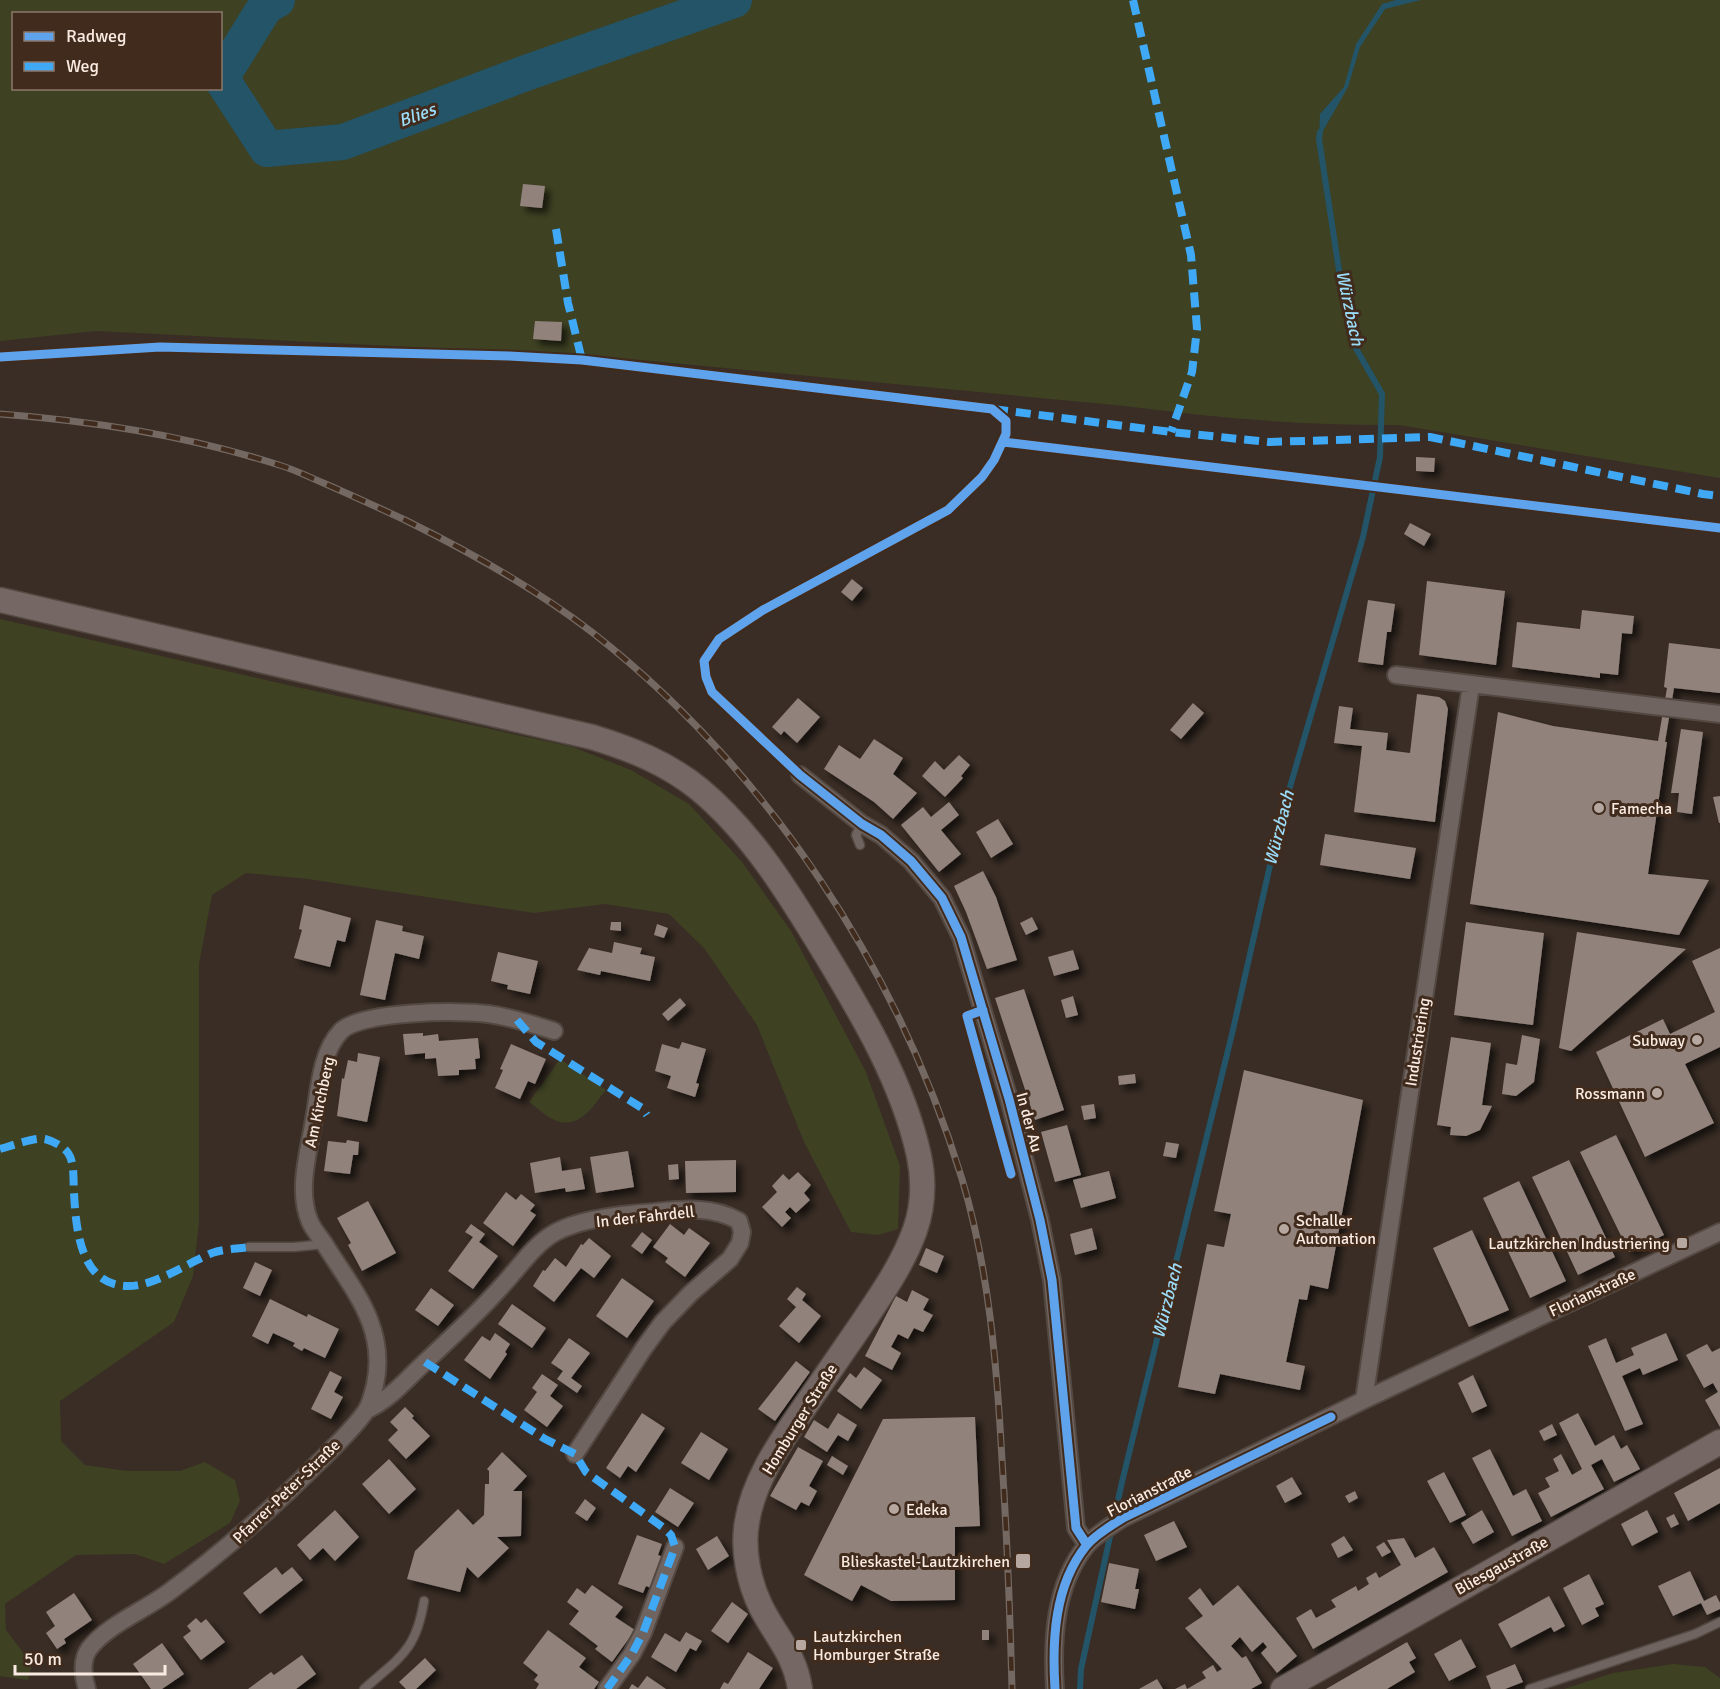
<svg xmlns="http://www.w3.org/2000/svg" width="1720" height="1689" font-family="Signika,sans-serif">
<style>
.green{fill:#3e4122;fill-rule:evenodd}
.water{fill:#235467}
.lines{fill:none;stroke-linecap:round;stroke-linejoin:round}
.stream{stroke:#235467;stroke-width:6}
.river{stroke:#235467;stroke-width:36}
.building{fill:#92827c;filter:url(#shadow)}
.lane-casing{stroke:#534942;stroke-width:11}
.street-casing{stroke:#534942;stroke-width:20}
.secondary-casing{stroke:#534942;stroke-width:27}
.lane{stroke:#6f645f;stroke-width:8}
.street{stroke:#6f645f;stroke-width:16}
.secondary{stroke:#756864;stroke-width:24}
.rail-casing{stroke:#736962;stroke-width:7}
.rail{stroke:#412b1d;stroke-width:4.5;stroke-dasharray:14;stroke-linecap:butt}
.quiet{stroke:#3fa9f5;stroke-width:8;stroke-dasharray:15 8;stroke-linecap:butt}
.cycleway-casing{stroke:#412b1d;stroke-width:13}
.cycleway{stroke:#60a3ed;stroke-width:9}
.poi-dot{fill:#b6a8a0;stroke:#412b1d;stroke-width:2}
.labels{text-anchor:middle;stroke-width:6;stroke-linejoin:round;paint-order:stroke}
.poi-label{font-size:16px;fill:#faebe2;stroke:#412b1d;text-anchor:start}
.street-label{font-size:16px;fill:#faebe2;stroke:#412b1d}
.water-label{font-size:18px;font-style:italic;fill:#9bdcf9;stroke:#412b1d}
</style>
<defs>
<filter id="shadow"><feDropShadow dx="5.5" dy="5.5" stdDeviation="3" flood-color="#0009"/></filter>
</defs>
<rect width="100%" height="100%" fill="#392d25"/>
<!-- green -->
<path class="green" d="M0,0H1720V478L1399,425C1308,426 1215,418 1125,406L609,357L96,331L0,341ZM14,14H220V88H14Z
M0,619L292,686L573,747L631,770L689,804L742,862L791,931L866,1072L900,1166L898,1229L878,1235L851,1232L804,1142L757,1025L704,948L669,914L605,904L534,913L308,879L246,873L212,895L199,964V1222L193,1276L174,1322L60,1401L61,1441L85,1465L127,1471H180L205,1462L235,1480L240,1501L230,1523L164,1564L135,1554L76,1555L5,1604L6,1630L32,1664L28,1680L0,1676Z
M560,1059L606,1090C594,1105 580,1129 557,1121C547,1118 537,1107 529,1102Z
M1673,1664L1705,1667L1720,1678V1689H1564L1613,1673Z"/>
<!-- water -->
<path class="water" d="M1396,0H1421L1385,9L1360,47L1348,87L1319,138L1320,114L1344,87L1356,44L1382,4Z"/>
<g class="lines">
<!-- stream -->
<path class="stream" d="M1080,1689L1081,1669L1122,1482L1232,1034L1280,821L1363,537L1380,457L1382,394L1354,345L1342,290L1319,139L1320,132"/>
<!-- river -->
<path class="river" d="M277,0L265,7L221,78L267,149L343,142L523,74L734,0"/>
</g>
<!-- building -->
<path class="building" d="M523,184L545,186L542,208L520,206Z
M535,321L562,322L561,341L533,339Z
M1416,457L1435,458L1434,472L1416,471Z
M1410,523L1431,534L1424,546L1404,534Z
M852,579L863,588L852,601L841,592Z
M1427,581L1505,591L1496,665L1419,655Z
M1368,600L1395,604L1391,632H1387L1383,665L1358,662Z
M1582,610L1634,616L1632,634L1622,633L1618,675L1600,673V678L1512,667L1517,622L1580,629Z
M1669,643L1720,649V693L1674,688L1665,742H1667L1648,874L1709,880L1679,935L1470,904L1498,712L1553,726L1658,741L1667,688L1664,687Z
M1417,694L1439,697L1445,701L1448,709L1435,822L1354,812L1362,746L1334,743L1339,706L1353,708L1350,729L1388,733L1386,750L1410,753Z
M798,698L820,717L797,743L784,731L781,735L772,727Z
M1193,703L1204,713L1181,739L1170,730Z
M1681,729L1703,732L1692,814L1677,812L1679,793H1671Z
M874,739L903,758L893,774L917,793L893,819L874,802L824,769L839,745L860,759Z
M959,755L970,765L961,776L963,778L945,797L922,776L935,761L944,770Z
M1720,796V823H1719L1713,797Z
M949,802L959,815L941,830L961,854L939,872L901,825L923,807L931,817Z
M998,819L1013,844L991,858L976,832Z
M1325,834L1416,848L1410,879L1320,865Z
M983,871L996,897L1017,960L987,969L966,912L954,886Z
M304,905L351,918L345,942L337,940L330,967L294,958L302,930L299,929Z
M1032,917L1038,929L1026,935L1020,923Z
M376,920L403,926L402,931L424,936L419,959L395,953L385,1000L360,995Z
M611,922H621V931L610,930Z
M1466,922L1544,933L1533,1025L1454,1015Z
M657,924L668,928L664,938L654,935Z
M1577,932L1686,949L1571,1051L1559,1048Z
M614,942L642,948L640,954L655,957L650,981L601,971L600,975L577,970L589,948L612,953Z
M1720,948V1047L1685,1064L1714,1123L1645,1157L1596,1052L1663,1019L1670,1034L1715,1012L1692,961Z
M1073,950L1079,969L1054,976L1048,957Z
M498,952L538,961L530,994L507,989L508,985L491,981Z
M1024,989L1064,1110L1035,1120L995,998Z
M1073,996L1078,1015L1066,1018L1061,1000Z
M680,998L686,1005L668,1021L662,1014Z
M423,1033V1036L438,1034L439,1041L478,1038L480,1058L475,1059L476,1069L459,1070V1075L438,1076L436,1058L425,1059V1053L405,1055L403,1034Z
M1522,1035L1540,1039L1534,1082L1516,1096L1502,1094L1506,1063L1517,1065Z
M1451,1037L1491,1043L1482,1105L1492,1106L1480,1130L1466,1136L1450,1135L1451,1127L1437,1125Z
M682,1042L706,1049L696,1083L699,1084L695,1097L667,1088L671,1076L655,1071L662,1044L679,1049Z
M511,1044L546,1059L535,1084L528,1081L520,1099L495,1088L503,1070L500,1069Z
M358,1053L380,1057L367,1122L337,1116L342,1078L344,1079L348,1060L357,1062Z
M1244,1070L1363,1100L1328,1289L1310,1285L1307,1300L1299,1299L1286,1362L1305,1366L1300,1390L1220,1374L1215,1394L1178,1387L1207,1244L1224,1247L1231,1214L1214,1211Z
M1135,1074L1136,1083L1119,1085L1118,1076Z
M1094,1104L1096,1118L1084,1120L1081,1106Z
M1067,1125L1081,1175L1055,1182L1041,1132Z
M1616,1135L1664,1235L1629,1252L1580,1152Z
M347,1140L359,1142L358,1155H353L350,1174L324,1171L328,1141L346,1143Z
M1166,1142L1179,1144L1176,1158L1163,1156Z
M628,1151L634,1187L596,1193L590,1157Z
M560,1157L562,1171L581,1168L585,1189L566,1192L565,1188L535,1193L530,1163Z
M736,1160V1192L686,1193L685,1161Z
M1569,1160L1615,1257L1578,1275L1532,1177Z
M678,1164L679,1179L669,1180L668,1165Z
M1109,1171L1116,1198L1081,1208L1073,1180Z
M798,1172L811,1185L804,1193L810,1200L796,1213L790,1207L785,1212L791,1218L782,1227L762,1207L777,1192L772,1186L783,1174L789,1180Z
M1519,1181L1566,1281L1530,1298L1483,1198Z
M506,1192L516,1200L521,1194L535,1205L530,1211L536,1215L513,1246L483,1223Z
M368,1201L396,1253L362,1271L348,1245L351,1243L337,1218Z
M471,1224L485,1234L479,1242L498,1256L473,1289L448,1271L473,1237L465,1232Z
M670,1224L684,1235L689,1228L710,1243L685,1277L665,1262L668,1258L653,1247Z
M1092,1228L1097,1249L1075,1255L1070,1234Z
M1472,1230L1509,1310L1469,1327L1433,1248Z
M642,1232L652,1240L642,1254L631,1246Z
M589,1238L611,1256L594,1278L581,1268L554,1302L533,1286L543,1270L545,1271L555,1258L566,1267L581,1244L583,1245Z
M926,1248L944,1256L937,1273L919,1265Z
M255,1262L272,1270L260,1296L243,1288Z
M622,1278L654,1301L627,1338L596,1316Z
M797,1287L806,1294L802,1300L821,1316L799,1343L779,1326L796,1307L787,1299Z
M431,1288L454,1305L438,1326L415,1310Z
M912,1290L929,1299L923,1310L933,1315L923,1332L914,1328L908,1339L898,1334L891,1347L901,1353L892,1370L865,1356L896,1296L907,1302Z
M270,1299L307,1317L308,1314L339,1329L325,1358L304,1348L302,1351L293,1346L295,1343L273,1333L268,1344L252,1336Z
M512,1304L546,1328L532,1348L498,1324Z
M495,1333L510,1344L505,1352L507,1354L490,1379L464,1360L482,1336L490,1341Z
M1666,1333L1678,1360L1643,1375L1640,1368L1622,1376L1643,1424L1625,1431L1588,1346L1606,1338L1616,1363L1634,1355L1631,1348Z
M569,1338L590,1353L571,1378L582,1386L577,1393L557,1379L563,1371L551,1363Z
M1707,1344L1712,1352L1720,1348V1427L1705,1400L1718,1392L1713,1383L1704,1388L1686,1355Z
M796,1361L810,1372L775,1421L758,1409Z
M864,1367L882,1380L861,1409L837,1391L850,1373L856,1378Z
M330,1371L342,1377L334,1392L343,1397L331,1419L311,1409Z
M542,1374L558,1385L550,1396L563,1406L547,1427L524,1410L537,1392L532,1388Z
M1473,1375L1487,1406L1472,1413L1458,1383Z
M405,1407L414,1416L412,1418L430,1436L406,1459L388,1440L398,1430L390,1422Z
M642,1413L665,1428L636,1472L628,1466L620,1478L606,1468Z
M838,1413L857,1425L848,1441L838,1435L827,1452L804,1437L814,1420L828,1429Z
M1578,1413L1595,1446L1614,1435L1621,1449L1627,1445L1640,1469L1614,1482L1602,1459L1591,1465L1604,1489L1551,1517L1538,1493L1550,1487L1545,1478L1559,1471L1553,1459L1561,1454L1572,1475L1582,1469L1559,1423Z
M975,1417L980,1526L955,1527V1600L891,1601L861,1585L852,1601L804,1575L883,1419Z
M1552,1424L1557,1435L1544,1441L1539,1431Z
M701,1432L728,1449L709,1480L681,1463Z
M798,1447L823,1461L809,1486L817,1491L809,1506L801,1502L796,1510L770,1496Z
M1490,1449L1513,1496L1526,1489L1542,1521L1512,1536L1472,1458Z
M502,1452L527,1476L513,1491H522L521,1536L497,1537L509,1548L478,1578L467,1567L460,1592L407,1579L415,1551L458,1509L473,1525L484,1515L485,1484H489V1471L487,1469Z
M832,1456L848,1466L843,1475L827,1465Z
M389,1459L416,1489L389,1514L362,1484Z
M1720,1468V1503L1688,1521L1674,1493Z
M1444,1472L1466,1515L1450,1523L1427,1481Z
M1292,1477L1302,1494L1285,1503L1276,1486Z
M670,1488L694,1503L678,1527L655,1512Z
M1355,1491L1358,1498L1349,1503L1345,1496Z
M585,1499L596,1508L587,1521L575,1513Z
M335,1510L359,1537L335,1561L323,1548L310,1560L297,1545Z
M1482,1510L1494,1532L1473,1544L1461,1523Z
M1647,1510L1658,1532L1632,1546L1621,1524Z
M1674,1514L1679,1524L1671,1528L1666,1518Z
M1174,1521L1187,1547L1156,1561L1144,1535Z
M637,1535L662,1544L658,1555L663,1557L651,1588L646,1586L643,1593L618,1584Z
M717,1536L729,1556L708,1570L696,1549Z
M1344,1536L1353,1550L1338,1558L1331,1544Z
M1404,1538L1415,1558L1434,1547L1448,1572L1313,1649L1296,1618L1311,1609L1316,1618L1336,1607L1331,1600L1356,1586L1358,1591L1369,1584L1366,1578L1376,1572L1379,1578L1401,1565L1387,1540Z
M1384,1542L1391,1552L1382,1557L1376,1547Z
M1109,1563L1139,1569L1135,1589H1139L1135,1609L1101,1602Z
M276,1567L282,1575L292,1567L303,1580L260,1614L243,1593Z
M1690,1571L1704,1601L1716,1595L1720,1603V1609L1707,1615L1701,1603L1673,1616L1658,1586Z
M1589,1574L1604,1604L1595,1608L1599,1616L1582,1625L1563,1588Z
M592,1585L623,1607L615,1617L635,1630L612,1662L595,1649L598,1646L569,1624L579,1611L567,1602L577,1588L585,1594Z
M1238,1585L1297,1656L1277,1673L1261,1653L1267,1647L1263,1642L1252,1652L1240,1637L1231,1646L1242,1658L1246,1656L1262,1683L1251,1689H1175L1185,1684L1187,1689L1206,1678L1202,1672L1213,1665L1217,1672L1222,1669L1185,1628L1203,1616L1188,1598L1200,1588L1213,1606Z
M74,1593L92,1620L64,1639L66,1643L57,1649L46,1633L55,1626L46,1612Z
M1549,1596L1565,1626L1554,1632L1551,1627L1511,1648L1498,1624Z
M732,1602L748,1614L728,1643L711,1631Z
M196,1618L201,1623L206,1619L225,1642L201,1660L183,1637L191,1631L187,1626Z
M548,1630L586,1658L579,1667L599,1682L594,1689H536L539,1684L534,1680L538,1675L523,1663Z
M982,1630H989V1640H982Z
M686,1632L702,1641L696,1651L690,1648L676,1672L651,1657L665,1633L680,1642Z
M1461,1639L1476,1667L1449,1681L1434,1654Z
M1407,1642L1416,1658L1409,1662L1415,1672L1387,1689H1326Z
M162,1643L184,1674L162,1689H151L133,1664Z
M748,1652L773,1668L759,1689H720L724,1682L728,1684Z
M302,1655L316,1674L296,1689H248L271,1672L274,1675Z
M425,1658L436,1670L416,1689H406L399,1682Z
M1515,1664L1523,1682L1505,1689H1491L1486,1676Z
M647,1676L666,1689H629L632,1684L638,1688Z
M1157,1679L1163,1689H1139Z"/>
<g class="lines">
<!-- lane casing -->
<g class="lane-casing">
<path id="lane" d="M860,845L856,835L862,824
M967,1016L983,1010
M249,1247H294L325,1244
M364,1689C400,1657 416,1651 424,1601
M1530,1689L1695,1634L1720,1622"/>
</g>
<!-- street casing -->
<g class="street-casing">
<path id="street" d="M1396,675L1720,714
M800,775L862,824L881,835L911,861L942,898L961,937L1009,1099L1040,1220L1052,1280L1076,1528L1087,1545
M1364,1400L1471,685
M367,1410C390,1399 404,1382 423,1364C450,1339 476,1315 501,1287C518,1269 534,1244 556,1232C582,1218 624,1214 654,1212C683,1209 712,1206 739,1221L742,1232L740,1243L730,1259L691,1293L663,1322L644,1348L575,1454
M87,1689C83,1677 81,1660 89,1649C107,1625 145,1610 169,1592C223,1552 274,1507 322,1459C333,1448 359,1423 367,1409C371,1402 373,1393 375,1385C387,1329 355,1292 327,1248C322,1239 314,1231 310,1222C297,1192 308,1154 313,1125C319,1095 319,1054 341,1031C361,1011 460,1010 488,1014C511,1017 532,1024 554,1031
M607,1689L632,1654L643,1633L675,1547
M1055,1689C1052,1641 1054,1586 1086,1546C1096,1534 1111,1526 1123,1518L1364,1400L1720,1232"/>
</g>
<!-- secondary casing -->
<g class="secondary-casing">
<path id="secondary" d="M0,600L592,737C631,749 667,763 699,789C751,832 788,892 822,948C861,1012 903,1082 919,1156C924,1180 923,1207 915,1230C903,1264 881,1295 861,1325C840,1355 820,1385 799,1415C777,1447 753,1483 747,1522C742,1549 749,1583 761,1607C776,1637 795,1654 800,1689
M1283,1689L1720,1442"/>
</g>
<!-- lane -->
<use href="#lane" class="lane"/>
<!-- street -->
<use href="#street" class="street"/>
<!-- secondary -->
<use href="#secondary" class="secondary"/>
<!-- rail casing -->
<g class="rail-casing">
<path id="rail" d="M0,414C95,421 188,436 279,465C293,469 307,476 321,482C349,494 377,507 405,520C470,552 535,588 593,633C768,770 897,967 962,1179C989,1270 997,1366 1002,1460C1007,1536 1010,1613 1012,1689"/>
</g>
<!-- rail -->
<use href="#rail" class="rail"/>
<!-- quiet -->
<path class="quiet" d="M1133,0L1191,255L1197,329L1192,372L1171,432
M556,229L568,303L582,360
M993,409L1171,432L1269,442L1430,437L1703,494L1720,496
M517,1020L536,1042L642,1108L647,1115
M0,1149C11,1146 35,1137 45,1139C53,1141 63,1146 68,1153C75,1162 73,1182 74,1193C76,1229 80,1285 127,1286C153,1287 188,1263 212,1253C223,1249 237,1249 249,1247
M425,1362L545,1439L575,1454L586,1472L664,1528L671,1535L675,1547L643,1633L632,1654L607,1689"/>
<!-- cycleway casing -->
<g class="cycleway-casing">
<path id="cycleway" d="M0,357L160,347L509,356L582,360L992,409L1006,421V434L994,460L982,477L948,510L763,610L719,639L704,661L706,677L712,692L800,775L862,824L881,835L911,861L942,898L961,937L1009,1099L1040,1220L1052,1280L1076,1528L1087,1545
M1003,442L1720,528
M983,1010L967,1016L1011,1174
M1055,1689C1052,1641 1054,1586 1086,1546C1096,1534 1111,1526 1123,1518L1331,1417"/>
</g>
<!-- cycleway -->
<use href="#cycleway" class="cycleway"/>
</g>
<!-- markers -->
<g class="poi-dot">
<circle cx="1599" cy="808" r="6"/>
<circle cx="1697" cy="1040" r="6"/>
<circle cx="1657" cy="1093" r="6"/>
<circle cx="1284" cy="1229" r="6"/>
<rect x="1676" y="1237" width="12" height="12" rx="3"/>
<circle cx="894" cy="1509" r="6"/>
<rect x="1015" y="1553" width="16" height="16" rx="3"/>
<rect x="795" y="1639" width="12" height="12" rx="3"/>
</g>
<g class="labels">
<!-- poi labels -->
<g class="poi-label">
<text x="1611" y="814">Famecha</text>
<text x="1685" y="1046" text-anchor="end">Subway</text>
<text x="1645" y="1099" text-anchor="end">Rossmann</text>
<text x="1296" y="1226">Schaller<tspan x="1296" dy="18">Automation</tspan></text>
<text x="1670" y="1249" text-anchor="end">Lautzkirchen Industriering</text>
<text x="906" y="1515">Edeka</text>
<text x="1010" y="1567" text-anchor="end">Blieskastel-Lautzkirchen</text>
<text x="813" y="1642">Lautzkirchen<tspan x="813" dy="18">Homburger Straße</tspan></text>
</g>
<!-- street labels -->
<g class="street-label">
<text transform="translate(1417 1042) rotate(-81)" y="6">Industriering</text>
<text transform="translate(319 1102) rotate(-78)" y="6">Am Kirchberg</text>
<text transform="translate(1030 1122) rotate(75)" y="6">In der Au</text>
<text transform="translate(645 1216) rotate(-6)" y="6">In der Fahrdell</text>
<text transform="translate(1592 1292) rotate(-25)" y="6">Florianstraße</text>
<text transform="translate(799 1419) rotate(-58)" y="6">Homburger Straße</text>
<text transform="translate(286 1491) rotate(-44)" y="6">Pfarrer-Peter-Straße</text>
<text transform="translate(1149 1491) rotate(-27)" y="6">Florianstraße</text>
<text transform="translate(1501 1565) rotate(-29)" y="6">Bliesgaustraße</text>
</g>
<!-- water labels -->
<g class="water-label">
<text transform="translate(417 115) rotate(-20)" y="6">Blies</text>
<text transform="translate(1350 308) rotate(78)" y="6">Würzbach</text>
<text transform="translate(1279 828) rotate(-76)" y="6">Würzbach</text>
<text transform="translate(1167 1301) rotate(-76)" y="6">Würzbach</text>
</g>
</g>
<!-- legend -->
<rect x="12" y="12" width="210" height="78" fill="#412b1d" stroke="#8b786c" stroke-width="1.5"/>
<rect x="24" y="32" width="30" height="9" fill="#60a3ed" stroke="#8b786c" stroke-width="1.5"/>
<text x="66" y="42" font-size="18" fill="#faebe2">Radweg</text>
<rect x="24" y="62" width="30" height="9" fill="#3fa9f5" stroke="#8b786c" stroke-width="1.5"/>
<text x="66" y="72" font-size="18" fill="#faebe2">Weg</text>
<!-- scale -->
<path d="M15 1665v9h150v-9" fill="none" stroke="#faebe2" stroke-width="3"/>
<text x="24" y="1665" font-size="18" fill="#faebe2" stroke="#412b1d" stroke-width="4.5" paint-order="stroke">50 m</text>
</svg>
